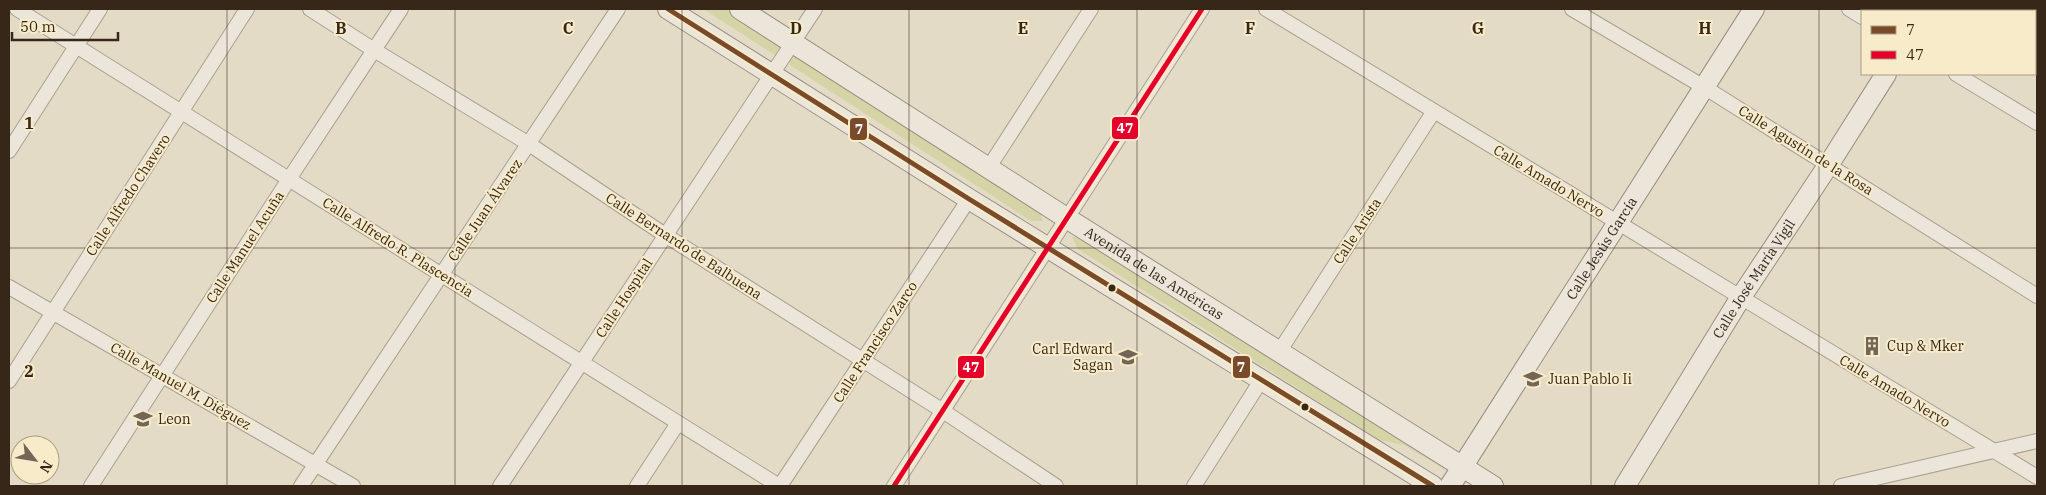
<svg xmlns="http://www.w3.org/2000/svg" width="2046" height="495" font-family="'IBM Plex Serif',serif">
<style>
.garden{fill:#d4d4a7}
.lines{fill:none;stroke-linecap:round;stroke-linejoin:round}
.street-casing{stroke:#a8a091;stroke-width:16}
.secondary-casing{stroke:#988f80;stroke-width:22}
.street{stroke:#ebe6d9;stroke-width:14}
.secondary{stroke:#ebe6d9;stroke-width:20}
.bus-1-casing{stroke:#f8ebc9;stroke-width:9}
.bus-2-casing{stroke:#f8ebc9;stroke-width:9}
.bus-1{stroke:#7a4b2a;stroke-width:5}
.bus-2{stroke:#e4002b;stroke-width:5}
.grid{fill:none;stroke:#362719;stroke-width:1;stroke-opacity:0.55}
.bus-dot{fill:#362719;stroke:#f8ebc9;stroke-width:2}
.labels{text-anchor:middle;stroke-width:4;stroke-linejoin:round;paint-order:stroke}
.street-label{font-size:14px;fill:#362719;stroke:#f8ebc9}
.poi-label{font-size:14px;fill:#362719;stroke:#f8ebc9;text-anchor:start}
.grid-label{font-size:16px;text-anchor:middle;font-weight:bold;fill:#362719;stroke:#f8ebc9;stroke-width:4;stroke-linejoin:round;paint-order:stroke}
.line-badge{stroke:#f8ebc9;stroke-width:2}
.badge-label{font-size:14px;text-anchor:middle;font-weight:bold;fill:#fff}
</style>
<rect width="100%" height="100%" fill="#e4dbc6"/>
<!-- garden -->
<path class="garden" d="M703,9H726L781,44L775,55Z
M797,54L1039,209L1043,221H1031L790,65L789,56Z
M1085,236L1445,465L1444,469L1404,445L1379,440L1078,249L1072,237Z"/>
<g class="lines">
<!-- street casing -->
<g class="street-casing">
<path id="street" d="M17,9L779,486
M310,9L374,50L529,144L665,235L943,411L1056,486
M1266,9L2037,477
M1572,9L1704,87L2037,296
M1849,9L1862,17
M1956,74L2037,123
M9,151L100,9
M989,167L1091,9
M9,287L353,486
M1279,352L1434,111
M9,381L247,9
M91,486L289,179L401,9
M301,486L618,9
M500,486L815,9
M637,486L678,423
M780,486L969,199
M894,486L1202,9
M1194,486L1262,379
M1841,486L2037,441"/>
</g>
<!-- secondary casing -->
<g class="secondary-casing">
<g id="secondary">
<path d="M668,9L969,199L1433,486"/>
<path id="s1" d="M740,9L1068,219L1493,486"/>
<path d="M1925,11L1927,9"/>
<path id="s2" d="M1450,486L1754,9"/>
<path id="s3" d="M1625,486L1741,297L1829,164L1886,74"/>
</g>
</g>
<!-- street -->
<use href="#street" class="street"/>
<!-- secondary -->
<use href="#secondary" class="secondary"/>
<!-- bus-1 casing -->
<g class="bus-1-casing">
<path id="bus-1" d="M668,9L969,199L1433,486"/>
</g>
<!-- bus-2 casing -->
<g class="bus-2-casing">
<path id="bus-2" d="M894,486L1202,9"/>
</g>
<!-- bus-1 -->
<use href="#bus-1" class="bus-1"/>
<!-- bus-2 -->
<use href="#bus-2" class="bus-2"/>
</g>
<!-- grid -->
<path class="grid" d="M227,9V486M455,9V486M682,9V486M909,9V486M1137,9V486M1364,9V486M1591,9V486M1819,9V486M9,248H2037"/>
<!-- icons -->
<defs>
<g id="building-bare" transform="scale(1.5)"><path d="M-4-6H4V6H1V3H-1V6H-4ZM-2.5-4.3h1.7v1.8h-1.7ZM.8-4.3h1.7v1.8H.8ZM-2.5-1h1.7V.8h-1.7ZM.8-1h1.7V.8H.8Z" fill="#736656" stroke="#f8ebc9" stroke-width="2.5" paint-order="stroke"/></g>
<g id="school-bare" transform="scale(1.5)"><path d="M0-5L7-2L0 1L-7-2ZM-4 1L0 2.5L4 1V4Q0 6-4 4Z" fill="#736656" stroke="#f8ebc9" stroke-width="2.5" paint-order="stroke"/></g>
</defs>
<g fill-rule="evenodd">
<use href="#building-bare" x="1872" y="346"/>
<use href="#school-bare" x="1128" y="357"/>
<use href="#school-bare" x="1533" y="379"/>
<use href="#school-bare" x="143" y="419"/>
</g>
<!-- markers -->
<g class="bus-dot">
<circle cx="1112" cy="288" r="4.5"/>
<circle cx="1305" cy="407" r="4.5"/>
</g>
<g class="labels">
<!-- street labels -->
<g class="street-label">
<text transform="translate(1806 150) rotate(32)" y="5">Calle Agustín de la Rosa</text>
<text transform="translate(1549 181) rotate(31)" y="5">Calle Amado Nervo</text>
<text transform="translate(128 195) rotate(-57)" y="5">Calle Alfredo Chavero</text>
<text transform="translate(485 210) rotate(-56)" y="5">Calle Juan Álvarez</text>
<text transform="translate(1357 231) rotate(-57)" y="5">Calle Arista</text>
<text transform="translate(684 246) rotate(33)" y="5">Calle Bernardo de Balbuena</text>
<text transform="translate(245 247) rotate(-57)" y="5">Calle Manuel Acuña</text>
<text transform="translate(398 247) rotate(32)" y="5">Calle Alfredo R. Plascencia</text>
<text dy="5" stroke="none"><textPath href="#s2" startOffset="282">Calle Jesús García</textPath></text>
<text dy="5" stroke="none"><textPath href="#s1" startOffset="491">Avenida de las Américas</textPath></text>
<text dy="5" stroke="none"><textPath href="#s3" startOffset="244">Calle José María Vigil</textPath></text>
<text transform="translate(624 298) rotate(-57)" y="5">Calle Hospital</text>
<text transform="translate(875 342) rotate(-57)" y="5">Calle Francisco Zarco</text>
<text transform="translate(181 386) rotate(30)" y="5">Calle Manuel M. Diéguez</text>
<text transform="translate(1895 391) rotate(31)" y="5">Calle Amado Nervo</text>
</g>
<!-- poi labels -->
<g class="poi-label">
<text x="1887" y="351">Cup &amp; Mker</text>
<text x="1113" y="354" text-anchor="end">Carl Edward<tspan x="1113" dy="16">Sagan</tspan></text>
<text x="1548" y="384">Juan Pablo Ii</text>
<text x="158" y="424">Leon</text>
</g>
</g>
<g class="grid-label">
<text x="341" y="34">B</text>
<text x="568" y="34">C</text>
<text x="796" y="34">D</text>
<text x="1023" y="34">E</text>
<text x="1250" y="34">F</text>
<text x="1478" y="34">G</text>
<text x="1705" y="34">H</text>
<text x="29" y="129">1</text>
<text x="29" y="377">2</text>
</g>
<g class="line-badge">
<rect x="1111" y="116" width="28" height="24" rx="5" fill="#e4002b"/>
<rect x="849" y="117" width="19" height="24" rx="5" fill="#7a4b2a"/>
<rect x="957" y="355" width="28" height="24" rx="5" fill="#e4002b"/>
<rect x="1232" y="355" width="19" height="24" rx="5" fill="#7a4b2a"/>
</g>
<g class="badge-label">
<text x="1125" y="133">47</text>
<text x="859" y="134">7</text>
<text x="971" y="372">47</text>
<text x="1241" y="372">7</text>
</g>
<!-- border -->
<rect width="2046" height="495" fill="none" stroke="#362719" stroke-width="20"/>
<!-- legend -->
<rect x="1861" y="10" width="175" height="65" fill="#f8ebc9" stroke="#aa9d83"/>
<rect x="1871" y="26" width="25" height="8" fill="#7a4b2a" stroke="#aa9d83"/>
<text x="1906" y="35" font-size="15" fill="#362719">7</text>
<rect x="1871" y="51" width="25" height="8" fill="#e4002b" stroke="#aa9d83"/>
<text x="1906" y="60" font-size="15" fill="#362719">47</text>
<!-- north arrow -->
<g transform="translate(35 460) rotate(121)"><circle r="24" fill="#f8ebc9" stroke="#aa9d83"/>
<path d="M0-4L9 19L0 12L-9 19Z" fill="#736656"/>
<text y="-8" font-size="14" font-weight="bold" text-anchor="middle" fill="#362719">N</text>
</g>
<!-- scale -->
<path d="M12 32v8h106v-8" fill="none" stroke="#362719" stroke-width="2.5"/>
<text x="20" y="32" font-size="15" fill="#362719" stroke="#f8ebc9" stroke-width="4" paint-order="stroke">50 m</text>
</svg>
